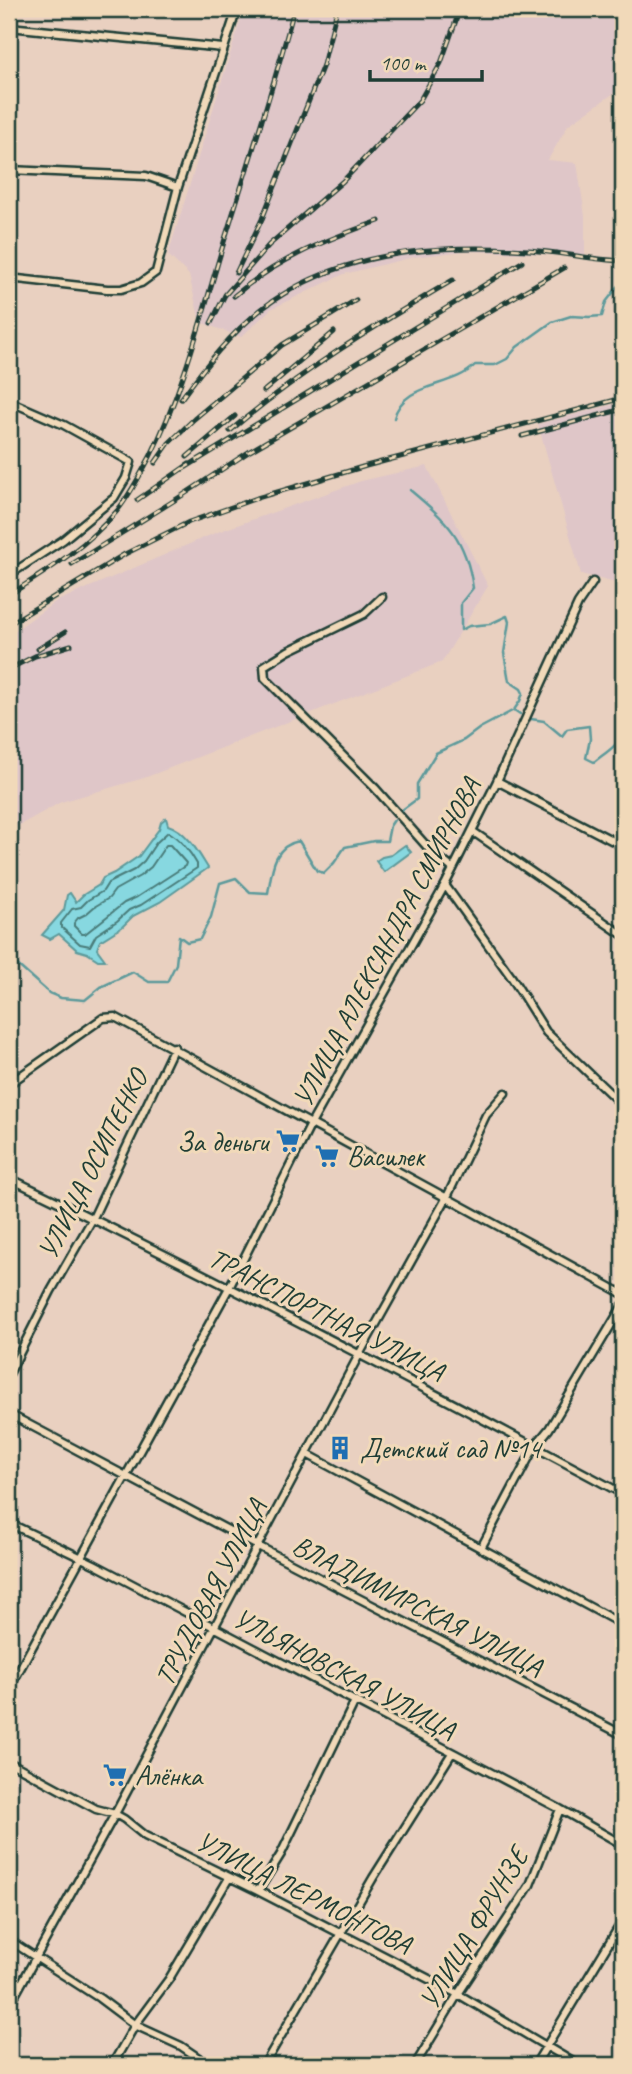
<svg xmlns="http://www.w3.org/2000/svg" width="632" height="2074" font-family="Caveat,sans-serif">
<style>
.built{fill:#dfc6c8}
.water{fill:#87d8e0;stroke:#5d9a9b;stroke-width:2}
.lines{fill:none;stroke-linecap:round;stroke-linejoin:round}
.shore{stroke:#497b79;stroke-width:2}
.stream{stroke:#5d9a9b;stroke-width:2.5}
.minor-casing{stroke:#1f3d34;stroke-width:11}
.minor{stroke:#f1d9b9;stroke-width:6}
.rail-casing{stroke:#1f3d34;stroke-width:5}
.rail{stroke:#f1d9b9;stroke-width:2.5;stroke-dasharray:8;stroke-linecap:butt}
.labels{text-anchor:middle;stroke-width:6;stroke-linejoin:round;paint-order:stroke}
.street-label{font-size:28px;fill:#1f3d34;stroke:#f1d9b9}
.poi-label{font-size:28px;fill:#1f3d34;stroke:#f1d9b9;text-anchor:start}
</style>
<rect width="100%" height="100%" fill="#e9d0c0"/>
<filter id="ink" filterUnits="userSpaceOnUse"><feTurbulence type="fractalNoise" baseFrequency=".0143" numOctaves="2"/><feDisplacementMap in="SourceGraphic" scale="14" xChannelSelector="R" yChannelSelector="G"/><feConvolveMatrix kernelMatrix="1 2 1 2 8 2 1 2 1" color-interpolation-filters="sRGB"/></filter>
<g filter="url(#ink)">
<!-- built -->
<path class="built" d="M244,9H620L623,10V87L568,125L548,160L577,163L585,216V255L464,251L414,257L344,274L271,309L241,337L200,322L189,275L168,255Z
M623,402V585L581,574L538,424Z
M427,466L488,586L442,662L144,778L61,802L9,831V635L55,602L215,533L361,481Z"/>
<!-- water -->
<path class="water" d="M166,818L168,825C187,831 198,852 208,868L160,902L133,916L122,927L100,941L97,949L105,960H98L87,953L77,950L59,934L50,939L42,935L64,910L67,895L70,893L76,902L83,895L99,885L103,878L114,873L139,856L159,829L161,822Z
M405,845L411,852L384,872L376,861L382,857L391,855Z"/>
<g class="lines">
<!-- shore -->
<path class="shore" d="M168,832C180,838 191,853 197,864V868L141,905L129,910L117,921L96,935L90,946L80,944L61,927V923L72,909L81,907L88,900L103,891L108,883L134,870L144,861L156,843Z
M166,845H170L186,863L185,866L137,897L124,903L85,934H82L74,926V923L78,918L86,914L94,907L109,898L115,890L140,876L151,867Z"/>
<!-- stream -->
<path class="stream" d="M623,188L618,202L623,207
M623,247L622,259L623,276
M394,418C404,381 452,389 475,365H495L507,359L517,347L552,322L571,316L589,317L602,316L606,302L623,280
M623,678L622,700L623,711
M514,710L520,714
M531,719L544,721L562,736L567,729L589,726L590,739L586,758L594,762C605,753 618,746 623,733
M402,810L417,799V784L436,753L464,740L480,728L514,710L520,701L523,693L521,689L509,681L504,653L509,622L507,616L490,624L469,626L461,630V603L473,588C466,538 447,521 410,490
M9,961L14,962L49,993L61,998L85,1000L101,987L133,972L149,982H167L176,964L179,936L187,942L200,939L211,917L220,883L236,878L250,892L268,893C272,870 273,846 299,841L317,871L324,873L334,863L345,847L374,841H387L390,826L394,820"/>
<!-- minor casing -->
<g class="minor-casing">
<path id="minor" d="M9,27L223,48
M9,170L146,176L178,187
M9,278L107,289H121L141,283L156,272L178,187L237,9
M9,401L64,425L131,462L126,478L114,498L63,540L9,575
M382,597L364,614L288,651L264,666L265,678L375,788L430,850L453,869
M497,781L623,846
M472,831L623,935
M445,885L512,978L546,1032L623,1106
M9,1084L103,1018L115,1017L623,1294
M9,1178C216,1278 420,1385 623,1494
M9,1374L51,1291L93,1218L174,1047
M9,1414L258,1546L623,1735
M307,1454L623,1625
M9,1523L94,1564L560,1809L623,1845
M481,1548L535,1446L549,1429L623,1305
M9,1689L230,1286L311,1124L445,885L497,781L578,604L593,582
M9,1762L96,1809L115,1814L124,1819L145,1836L258,1891L458,1994L578,2065
M258,1891L281,1854L355,1701
M9,1940L99,1998L135,2025L181,2046L209,2065
M9,2006L115,1814L360,1353L447,1197L486,1115L505,1093
M112,2065L135,2025L169,1979L229,1878
M264,2065L373,1878L452,1753
M415,2065L458,1994L530,1885L560,1809
M535,2065L623,1920"/>
</g>
<!-- minor -->
<use href="#minor" class="minor"/>
<!-- rail casing -->
<g class="rail-casing">
<path id="rail" d="M236,273L262,219L323,65L337,9
M234,296C276,260 327,239 379,221
M211,323L225,295L269,245L343,181L420,100L441,63L460,9
M264,391L334,332
M181,399C205,366 230,334 263,308C338,251 437,243 528,250C560,252 591,260 623,261
M230,431C299,372 375,326 453,280
M522,436L623,409
M187,457L235,416
M155,463L169,443L194,419L282,345L356,300
M183,469L522,262
M137,500L189,464
M72,564L183,495L250,451L564,268
M9,595C48,570 86,547 117,511C130,495 140,475 150,457C184,388 202,315 224,242C248,164 274,87 294,9
M9,624L125,554L189,522L257,498L366,466L623,398
M38,649L65,632
M9,669L35,656L71,645"/>
</g>
<!-- rail -->
<use href="#rail" class="rail"/>
</g>
</g>
<!-- icons -->
<defs>
<g id="supermarket-bare" transform="scale(1.89)"><path d="M-6-5.5h2.5l.6 2H6L4.5 2H-2.5L-4.4-4H-6ZM-1.5 3.2a1.3 1.3 0 1 0 .1 0ZM3 3.2a1.3 1.3 0 1 0 .1 0Z" fill="#1f6fb2" stroke="#f1d9b9" stroke-width="2.5" paint-order="stroke"/></g>
<g id="building-bare" transform="scale(1.89)"><path d="M-4-6H4V6H1V3H-1V6H-4ZM-2.5-4.3h1.7v1.8h-1.7ZM.8-4.3h1.7v1.8H.8ZM-2.5-1h1.7V.8h-1.7ZM.8-1h1.7V.8H.8Z" fill="#1f6fb2" stroke="#f1d9b9" stroke-width="2.5" paint-order="stroke"/></g>
</defs>
<g fill-rule="evenodd">
<use href="#supermarket-bare" x="288" y="1141"/>
<use href="#supermarket-bare" x="327" y="1156"/>
<use href="#building-bare" x="340" y="1448"/>
<use href="#supermarket-bare" x="115" y="1775"/>
</g>
<g class="labels">
<!-- street labels -->
<g class="street-label">
<text transform="translate(386 942) rotate(-62)" y="10">УЛИЦА АЛЕКСАНДРА СМИРНОВА</text>
<text transform="translate(92 1164) rotate(-63)" y="10">УЛИЦА ОСИПЕНКО</text>
<text transform="translate(327 1314) rotate(27)" y="10">ТРАНСПОРТНАЯ УЛИЦА</text>
<text transform="translate(210 1592) rotate(-62)" y="10">ТРУДОВАЯ УЛИЦА</text>
<text transform="translate(418 1605) rotate(27)" y="10">ВЛАДИМИРСКАЯ УЛИЦА</text>
<text transform="translate(345 1673) rotate(28)" y="10">УЛЬЯНОВСКАЯ УЛИЦА</text>
<text transform="translate(304 1892) rotate(27)" y="10">УЛИЦА ЛЕРМОНТОВА</text>
<text transform="translate(473 1928) rotate(-59)" y="10">УЛИЦА ФРУНЗЕ</text>
</g>
<!-- poi labels -->
<g class="poi-label">
<text x="268" y="1151" text-anchor="end">За деньги</text>
<text x="347" y="1166">Василек</text>
<text x="360" y="1458">Детский сад №14</text>
<text x="135" y="1785">Алёнка</text>
</g>
</g>
<!-- margin -->
<rect width="632" height="2074" fill="none" stroke="#f1d9b9" stroke-width="35"/>
<rect x="18" y="18" width="597" height="2039" fill="none" stroke="#1f3d34" stroke-width="2.5" filter="url(#ink)"/>
<!-- scale -->
<path d="M370 70v10h112v-10" fill="none" stroke="#1f3d34" stroke-width="3.5"/>
<text x="380" y="70" font-size="21" fill="#1f3d34" stroke="#f1d9b9" stroke-width="5" paint-order="stroke">100 m</text>
</svg>
